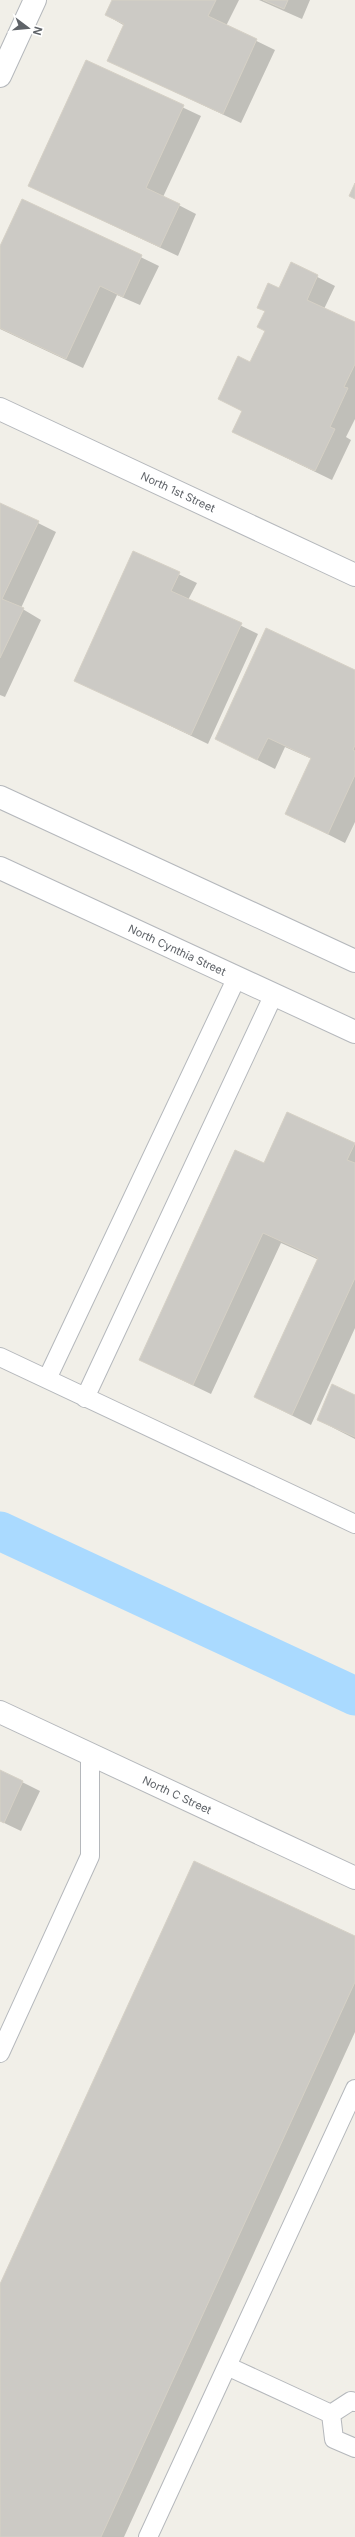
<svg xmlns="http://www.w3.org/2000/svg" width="355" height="2537" font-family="Inter,sans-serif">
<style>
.shadow{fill:#0003}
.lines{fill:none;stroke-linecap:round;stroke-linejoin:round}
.canal{stroke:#aadaff;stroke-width:39}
.building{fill:#cccac5;stroke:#d6d1c6}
.service-casing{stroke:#b5b8bc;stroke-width:20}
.minor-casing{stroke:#b5b8bc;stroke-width:24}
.service{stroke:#fff;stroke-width:18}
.minor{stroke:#fff;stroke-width:22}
.labels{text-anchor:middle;stroke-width:3.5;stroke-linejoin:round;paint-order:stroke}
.street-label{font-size:11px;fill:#5f6368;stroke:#fff}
</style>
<rect width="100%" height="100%" fill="#f1efe8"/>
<!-- shadow -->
<path class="shadow" d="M113,0H239L226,26L275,50L241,123L109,61L125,26L106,15Z
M259,0H310L302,19Z
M86,62L201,116L163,197L196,214L178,256L29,186Z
M23,200L159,266L140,305L117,295L83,368L0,329V248Z
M292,264L335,286L324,309L355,323V419L346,437L351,440L332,480L233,432L242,411L220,399L251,364L265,331L266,312L258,307L280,290Z
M0,504L56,532L21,608L41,620L5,697L0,695Z
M134,553L197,583L188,600L258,634L208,744L75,680Z
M355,671V822L345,843L286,813L312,759L285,747L275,769L216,739Z
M288,1113L355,1144V1328L311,1425L255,1397L319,1260L281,1243L211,1394L140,1360L264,1164Z
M355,1396V1439L318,1420Z
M0,1771L40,1791L21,1831L0,1821Z
M355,1937V2032L124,2537H0V2286Z"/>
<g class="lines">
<!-- canal -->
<path class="canal" d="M0,1531L355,1696"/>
</g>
<!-- building -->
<path class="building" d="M112,0H216L208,16L257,39L223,114L107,61L124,24L105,15Z
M263,0H288L284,9Z
M86,60L184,105L146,188L180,204L160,247L28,186Z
M355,183V199L349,196Z
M22,199L142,255L123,297L100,286L66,359L0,328V246Z
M291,262L318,275L307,300L355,322V364L344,387L348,388L330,427L335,429L315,471L232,432L242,411L218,399L238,356L250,362L265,331L257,327L265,311L257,308L268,283L279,288Z
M0,503L39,521L2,599L24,608L0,658Z
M133,551L180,572L171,591L242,623L191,735L74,681Z
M266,628L355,670V745L353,750L355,751V775L328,834L285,814L311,758L268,738L257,760L215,739Z
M287,1112L355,1143L347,1160L355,1163V1278L292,1415L254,1397L318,1258L263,1233L193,1385L139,1360L235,1150L264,1163Z
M332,1384L355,1395V1437L317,1420Z
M0,1770L23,1781L4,1823L0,1821Z
M194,1861L355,1936V1982L101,2537H0V2284Z"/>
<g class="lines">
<!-- service casing -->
<g class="service-casing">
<path id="service" d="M0,1357L355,1524
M47,1379L237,977
M85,1398L274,994
M0,2053L90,1856V1754
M331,2414L227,2366L355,2089
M331,2414L334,2439L355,2448
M331,2414L351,2401L355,2402
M148,2537L227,2366"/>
</g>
<!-- minor casing -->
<g class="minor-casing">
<path id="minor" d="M0,76L35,0
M0,409L355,575
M0,797L355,961
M0,868L355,1032
M0,1712L355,1878"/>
</g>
<!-- service -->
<use href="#service" class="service"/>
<!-- minor -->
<use href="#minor" class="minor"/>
</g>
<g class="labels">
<!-- street labels -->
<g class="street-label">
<text transform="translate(178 492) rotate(25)" y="4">North 1st Street</text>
<text transform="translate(177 950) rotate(25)" y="4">North Cynthia Street</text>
<text transform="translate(177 1795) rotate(25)" y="4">North C Street</text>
</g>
</g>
<!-- north arrow -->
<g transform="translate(28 28) rotate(106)" stroke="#ffffff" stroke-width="3" paint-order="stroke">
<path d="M0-3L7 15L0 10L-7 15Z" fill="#5f6368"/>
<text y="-6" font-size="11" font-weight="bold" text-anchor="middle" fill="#5f6368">N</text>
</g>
</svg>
